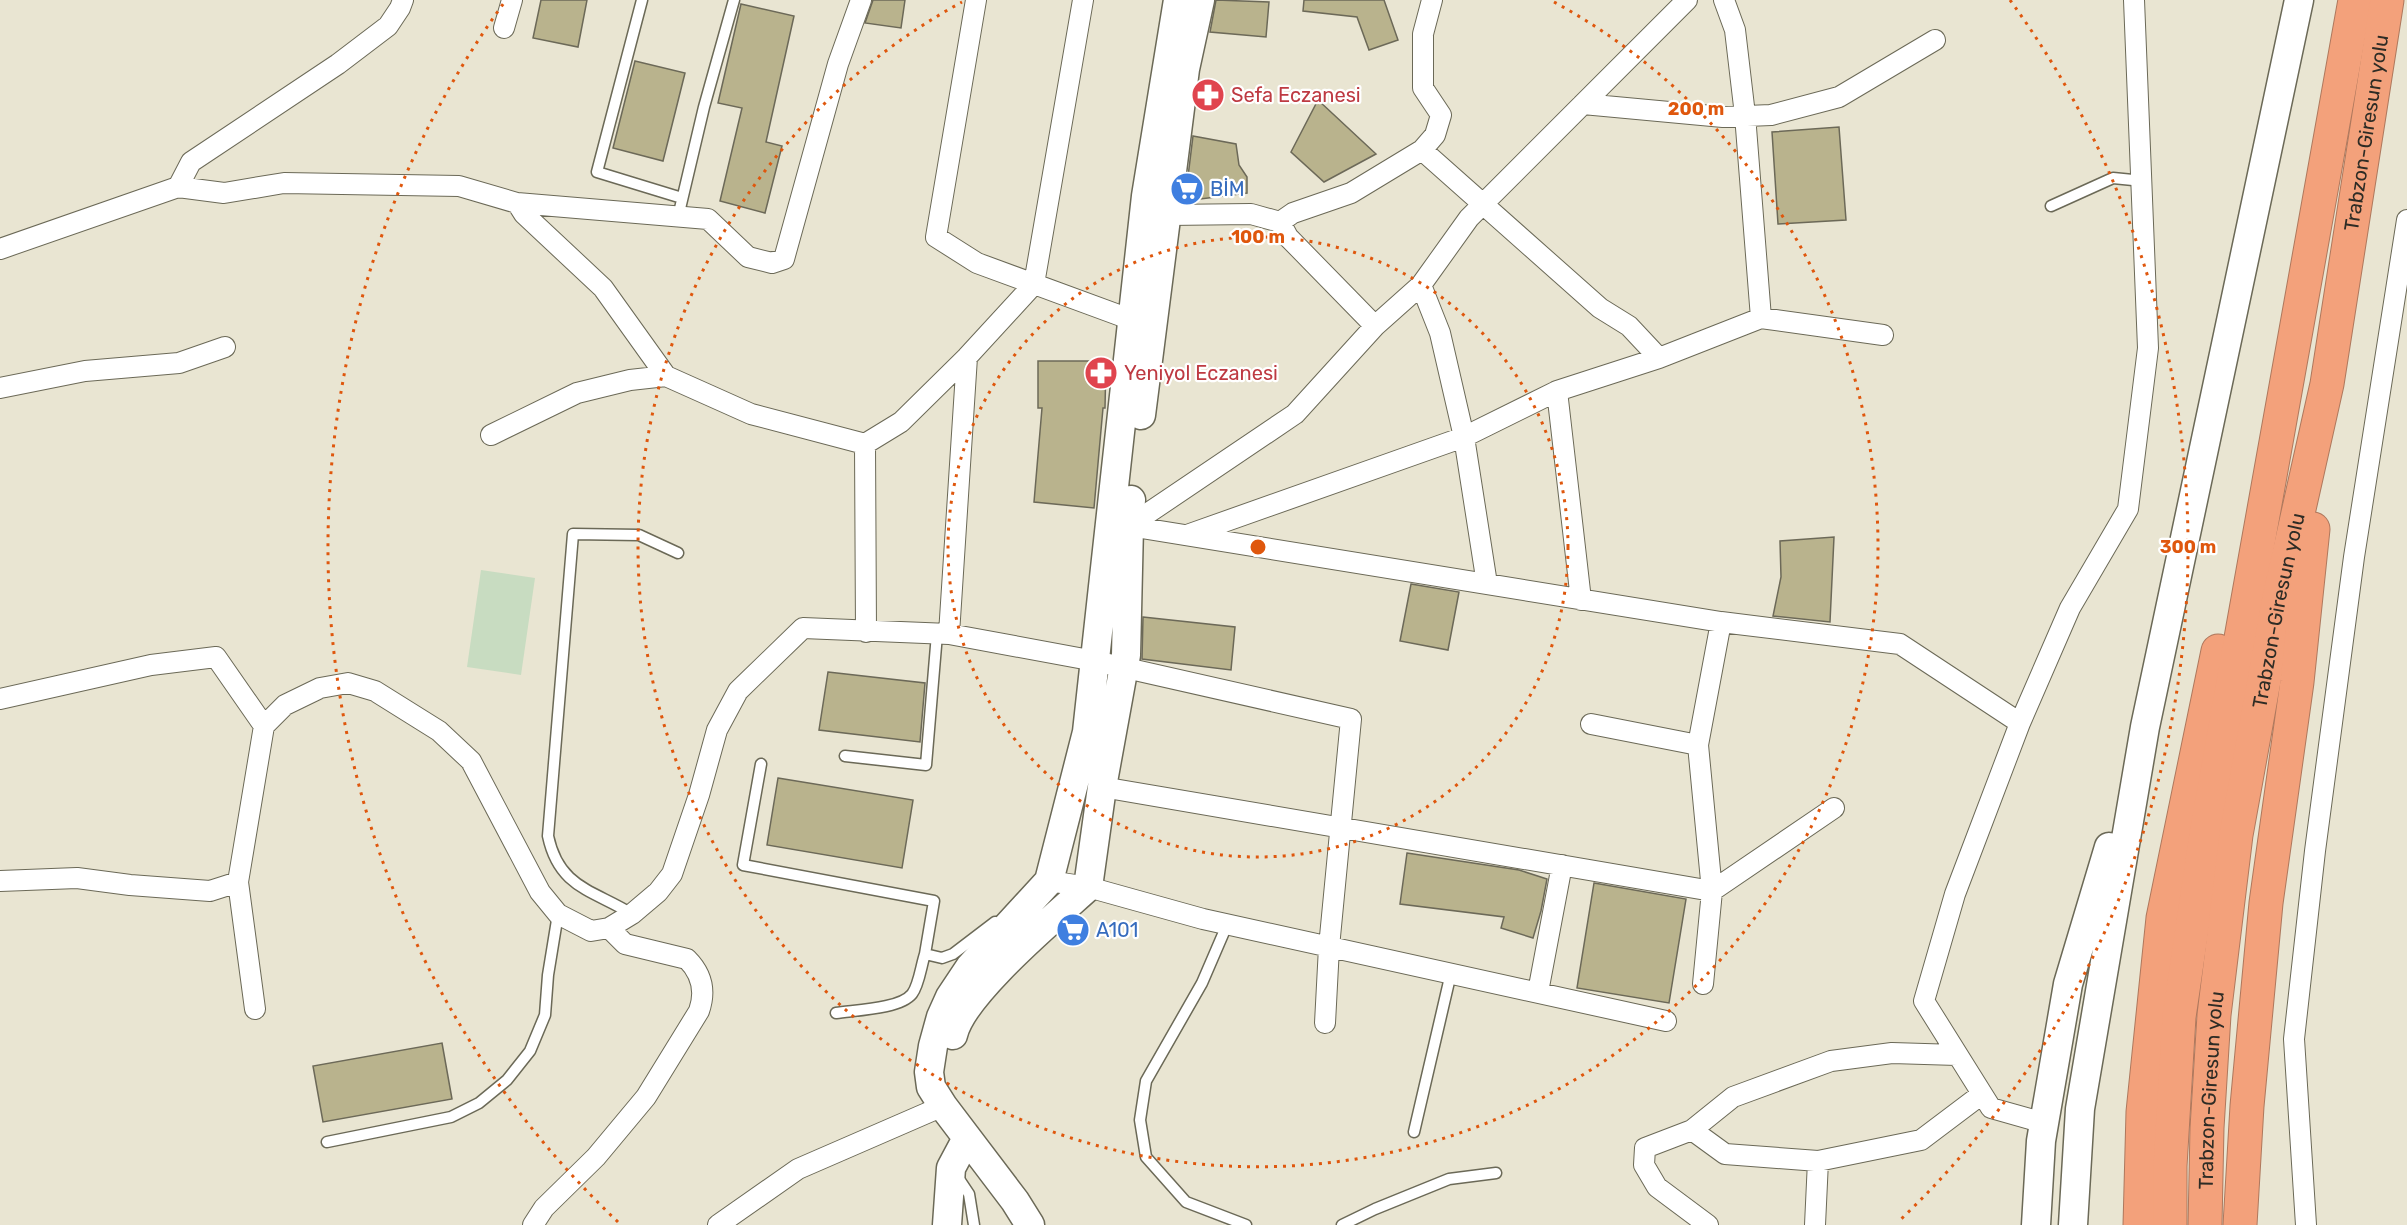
<svg xmlns="http://www.w3.org/2000/svg" width="2407" height="1225" font-family="Rubik,sans-serif">
<style>
.green{fill:#c8dcc1}
.building{fill:#b9b38d;stroke:#6c6958;stroke-width:1.5}
.lines{fill:none;stroke-linecap:round;stroke-linejoin:round}
.lane-casing{stroke:#6b6957;stroke-width:13}
.street-casing{stroke:#6b6957;stroke-width:22}
.secondary-casing{stroke:#6b6957;stroke-width:31}
.highway-casing{stroke:#ae785d;stroke-width:35}
.lane{stroke:#fff;stroke-width:10}
.street{stroke:#fff;stroke-width:20}
.secondary{stroke:#fff;stroke-width:28}
.highway{stroke:#f3a17b;stroke-width:33}
.ring{fill:none;stroke:#df570d;stroke-width:3;stroke-dasharray:3 6}
.labels{text-anchor:middle;stroke-width:4.5;stroke-linejoin:round;paint-order:stroke}
.health-label{font-size:20px;fill:#be3a42;stroke:#fff;text-anchor:start}
.street-label{font-size:20px;fill:#2e2c25;stroke:#fff}
.shop-label{font-size:20px;fill:#366cbe;stroke:#fff;text-anchor:start}
.centre{fill:#df570d;stroke:#fff;stroke-width:3}
.ring-label{font-size:18px;text-anchor:middle;font-weight:bold;fill:#df570d;stroke:#fff;stroke-width:4.5;stroke-linejoin:round;paint-order:stroke}
</style>
<rect width="100%" height="100%" fill="#e9e5d2"/>
<!-- green -->
<path class="green" d="M481,570L535,578L521,675L467,667Z"/>
<!-- building -->
<path class="building" d="M541,0H587L578,47L533,38Z
M873,0H905L901,28L865,23Z
M1216,0L1269,2L1266,37L1210,32Z
M1304,0H1384L1398,40L1369,50L1357,17L1303,11Z
M741,4L794,16L766,142L782,146L765,213L720,201L742,108L718,103Z
M635,61L685,73L663,161L613,148Z
M1318,100L1376,154L1324,182L1291,152Z
M1839,127L1846,220L1778,224L1772,132Z
M1193,136L1236,144L1239,165L1247,177V193L1185,201Z
M1038,361H1106L1105,408H1103L1094,508L1034,502L1042,408H1038Z
M1834,537L1830,622L1773,616L1781,577L1780,541Z
M1411,584L1459,592L1448,650L1400,641Z
M1143,617L1235,627L1231,670L1142,659Z
M828,672L925,683L920,742L819,730Z
M778,778L913,800L902,868L767,845Z
M1407,853L1519,870L1547,879L1541,911L1533,938L1501,928L1504,917L1400,904Z
M1594,883L1686,899L1669,1003L1577,988Z
M442,1043L452,1099L323,1122L313,1066Z"/>
<g class="lines">
<!-- lane casing -->
<g class="lane-casing">
<path id="lane" d="M642,0L597,172L682,198
M2051,206L2113,178L2143,181
M678,217L704,107L734,0
M845,756L926,765L937,634
M761,764L743,865L934,901L925,954L942,958L953,954L995,922
M632,914C593,890 559,888 548,836L573,534L639,535L678,553
M1227,925L1202,983L1146,1081L1140,1120L1146,1157L1186,1202L1246,1225
M836,1013C855,1010 900,1009 912,994C919,985 921,966 925,954
M1414,1132L1451,973
M327,1142L451,1117L479,1103L507,1080L530,1051L545,1015L548,975L558,914
M955,1173L969,1194L974,1225
M1342,1225L1375,1209L1449,1179L1496,1173"/>
</g>
<!-- street casing -->
<g class="street-casing">
<path id="street" d="M976,0L936,237L977,263L1143,324
M1724,0L1735,30L1745,115L1761,318
M504,28L512,0
M1583,104L1723,117L1771,115L1839,97L1935,40
M1422,150L1600,308L1629,326L1659,358
M178,187L191,162L338,64L388,26L400,8L403,0
M517,203L524,214L603,288L666,376L751,414L865,444L901,422L967,357
M1168,215L1251,214L1280,222L1288,237L1375,326
M1280,222L1293,213L1351,193L1422,150L1435,135L1441,115L1423,88V34L1432,0
M0,249L178,187L224,193L284,183L459,186L517,203L708,219L748,257L772,263L784,259L838,64L861,0
M1421,285L1440,333L1464,437L1487,584
M0,388L85,371L179,363L225,347
M1557,391L1659,358L1761,318L1883,335
M491,435L577,393L630,380L666,376
M865,444L866,632
M1129,526L1721,622L1900,644L2020,723
M1129,526L1295,414L1375,326L1421,285L1469,218L1687,0
M1187,535L1464,437L1557,391L1581,600
M949,634L967,357L1034,284L1083,0
M0,699L151,665L216,657L264,726
M1591,724L1698,745
M1102,787L1712,891L1834,808
M0,881L77,878L130,885L210,891L238,882L264,726L285,705L320,688L348,683L375,691L439,731L471,761L540,892L558,914L591,931L609,928L632,914L658,892L672,874L699,795L717,730L738,691L803,628L949,634L1095,661L1351,719L1329,947L1325,1023
M1049,881L1088,887L1203,919L1666,1021
M238,882L255,1009
M1703,984L1712,891L1698,745L1721,622
M1538,992L1562,865
M2044,1123L1991,1108L1924,1001L1955,894L2020,723L2070,608L2128,509L2148,348L2134,0
M1692,1130L1725,1154L1818,1161L1921,1140L1982,1094
M533,1225L544,1208L596,1157L646,1097L699,1011C706,991 702,974 687,959L625,944L609,928
M718,1225L798,1169L943,1106
M1708,1225L1657,1187L1644,1165L1645,1148L1692,1130L1733,1097L1831,1061L1892,1053L1957,1055
M1815,1225L1818,1161
M2306,1225L2294,1039L2315,851L2354,557L2407,220"/>
</g>
<!-- secondary casing -->
<g class="secondary-casing">
<path id="secondary" d="M1141,415L1185,69L1200,0
M953,1035C962,994 1055,917 1088,887L1102,787L1126,655L1129,526L1131,500
M947,1225L951,1168L967,1138
M1030,1225L1015,1201L943,1106L931,1087L929,1072L933,1046L941,1017L950,997L970,967L1049,881L1087,732L1146,196L1178,0
M2036,1225L2041,1141L2068,984L2109,847
M2073,1225L2080,1109L2145,727L2299,0"/>
</g>
<!-- highway casing -->
<g class="highway-casing">
<g id="highway">
<path d="M2140,1225L2143,1112L2163,918L2218,651"/>
<path d="M2170,1225V1166L2179,1017L2206,834L2355,0"/>
<path id="s1" d="M2205,1225L2207,1128L2214,1015L2236,835L2279,598L2327,384L2387,0"/>
<path d="M2240,1225L2247,1106L2266,903L2297,682L2313,529"/>
</g>
</g>
<!-- lane -->
<use href="#lane" class="lane"/>
<!-- street -->
<use href="#street" class="street"/>
<!-- secondary -->
<use href="#secondary" class="secondary"/>
<!-- highway -->
<use href="#highway" class="highway"/>
</g>
<!-- distance rings -->
<g class="ring">
<circle cx="1258" cy="547" r="310"/>
<path d="M1554 2A620 620 0 1 1 962 2"/>
<path d="M618 1222A930 930 0 0 1 506 0M2010 0A930 930 0 0 1 1898 1222"/>
</g>
<!-- icons -->
<defs>
<g id="pharmacy-disc" transform="scale(1.725)"><circle r="9.5" fill="#e0444e" stroke="#fff"/><path d="M-2-6h4v4h4v4h-4v4h-4v-4h-4v-4h4Z" fill="#fff"/></g>
<g id="supermarket-disc" transform="scale(1.725)"><circle r="9.5" fill="#3f7fe0" stroke="#fff"/><path d="M-6-5.5h2.5l.6 2H6L4.5 2H-2.5L-4.4-4H-6ZM-1.5 3.2a1.3 1.3 0 1 0 .1 0ZM3 3.2a1.3 1.3 0 1 0 .1 0Z" fill="#fff"/></g>
</defs>
<g fill-rule="evenodd">
<use href="#pharmacy-disc" x="1208" y="95"/>
<use href="#supermarket-disc" x="1187" y="189"/>
<use href="#pharmacy-disc" x="1101" y="373"/>
<use href="#supermarket-disc" x="1073" y="930"/>
</g>
<g class="labels">
<!-- health labels -->
<g class="health-label">
<text x="1231" y="102">Sefa Eczanesi</text>
<text x="1124" y="380">Yeniyol Eczanesi</text>
</g>
<!-- street labels -->
<g class="street-label">
<text dy="7" stroke="none"><textPath href="#s1" startOffset="1106">Trabzon-Giresun yolu</textPath></text>
<text dy="7" stroke="none"><textPath href="#s1" startOffset="620">Trabzon-Giresun yolu</textPath></text>
<text dy="7" stroke="none"><textPath href="#s1" startOffset="135">Trabzon-Giresun yolu</textPath></text>
</g>
<!-- shop labels -->
<g class="shop-label">
<text x="1210" y="196">BİM</text>
<text x="1096" y="937">A101</text>
</g>
</g>
<circle cx="1258" cy="547" r="9" class="centre"/>
<g class="ring-label">
<text x="1696" y="115">200 m</text>
<text x="1258" y="243">100 m</text>
<text x="2188" y="553">300 m</text>
</g>
</svg>
